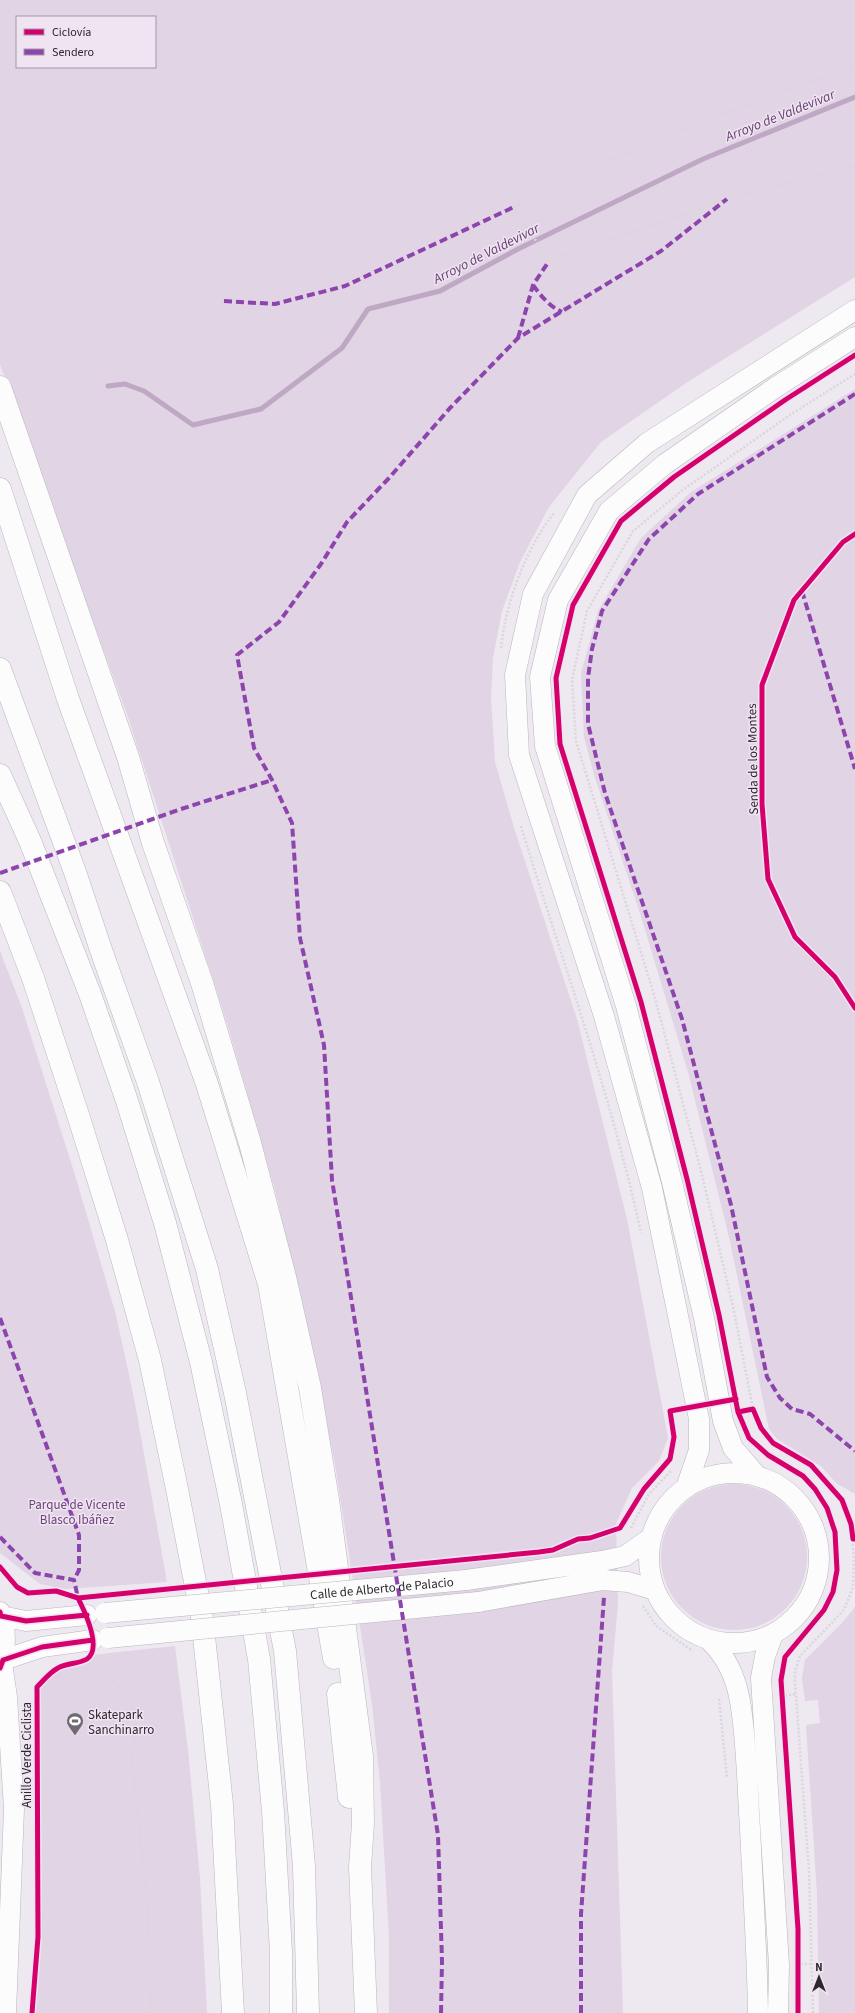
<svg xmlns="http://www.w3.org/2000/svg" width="855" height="2013" font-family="'Source Sans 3',sans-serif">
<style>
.green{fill:#e1d4e5;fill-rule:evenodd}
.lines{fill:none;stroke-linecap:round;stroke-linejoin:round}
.stream{stroke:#bea8c4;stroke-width:5}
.secondary-casing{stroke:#bab6bc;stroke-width:21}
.highway-casing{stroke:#bab6bc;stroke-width:23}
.path{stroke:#d9d7da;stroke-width:2.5;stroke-dasharray:2 2;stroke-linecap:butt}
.secondary{stroke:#fcfcfd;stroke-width:20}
.highway{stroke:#fcfcfd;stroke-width:22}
.secondary-bridge-casing{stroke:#bab6bc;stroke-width:21;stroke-linecap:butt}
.secondary-bridge{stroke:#fcfcfd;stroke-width:20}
.quiet{stroke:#8e44ad;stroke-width:4;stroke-dasharray:8 4;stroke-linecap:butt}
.cycleway-casing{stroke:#f0e4f3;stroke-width:8}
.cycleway{stroke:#d6006c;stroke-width:5}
.labels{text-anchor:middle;stroke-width:3;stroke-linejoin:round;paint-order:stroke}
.street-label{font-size:13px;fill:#2b272c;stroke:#f0e4f3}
.park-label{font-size:13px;fill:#6d4677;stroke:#f0e4f3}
.poi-label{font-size:13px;fill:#2b272c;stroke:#f0e4f3;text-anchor:start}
.water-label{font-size:14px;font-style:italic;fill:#664070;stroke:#f0e4f3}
</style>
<rect width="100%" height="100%" fill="#eee8f0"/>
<!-- green -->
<path class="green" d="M0,0H855V277L686,383L601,442L549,507L520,562L502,611L493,658L491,698L495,762L515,831L577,1019L627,1219L668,1438L659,1461L632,1488L616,1524L618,1603L612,1671L623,2013H389V1936L380,1782L372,1704L335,1464L310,1340L275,1190L227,1023L128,717L18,416L0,364ZM17,17H155V67H17Z
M855,389V1494L836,1483L822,1467L777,1439L769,1429L729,1237L688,1072L639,910L594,775L584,737L581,673L598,611L641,538L691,492Z
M0,951L22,1008L75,1175L116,1315L134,1398L167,1582L66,1589L40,1584L0,1553Z
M661 1557a73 73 0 1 1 146 0a73 73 0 1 1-146 0Z
M855,1607V2013H819L817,1894L806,1725L820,1723L818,1700L805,1701L802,1678L805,1660L842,1623Z
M175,1646L188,1750L200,1878L207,2013H31L38,1937L37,1687L57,1668L87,1659L91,1655Z"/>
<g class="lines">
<!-- stream -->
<path class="stream" d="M108,386L125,384L144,391L193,425L261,409L342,348L368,309L440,291L518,249L703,159L855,97"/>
<!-- secondary casing -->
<g class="secondary-casing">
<path id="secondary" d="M649 1558a85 85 0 1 1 170 0a85 85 0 1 1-170 0Z
M757,1476L733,1448L723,1421L704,1318L672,1182L626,1006L545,746L540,677L558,600L609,511L665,464L776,387L855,337
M686,1488L699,1450V1419L652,1188L604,1016L519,755L515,675L533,594L587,495L647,443L855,310
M466,1580L602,1561L625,1556L652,1537
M478,1602L603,1580L628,1582L655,1590
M0,1612C7,1629 6,1652 0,1668
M1,1616L26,1621L87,1615
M773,1634L765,1656L761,1678L779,1965L778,2013
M709,1640C726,1656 736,1678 740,1701C747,1742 747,1786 750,1828C753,1890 757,1951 758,2013
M3,1660L42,1647L93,1640
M2,1663L7,1697L14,1809L6,2013"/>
</g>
<!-- highway casing -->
<g class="highway-casing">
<path id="highway" d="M0,387L128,757L153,843L202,983L250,1143L285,1277L310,1388L328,1500L362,1756L363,1823L360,1867L366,2013
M0,489L68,699L207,1084L269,1284L334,1658
M0,669L75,872L101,950L148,1082L207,1269L235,1393L285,1651L304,1866L308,2013
M0,775L30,841L90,994L126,1098L165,1223L201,1362L231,1504L259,1659L273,1811L281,1952V2013
M0,892L33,978L79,1118L117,1240L150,1360L177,1489L202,1618L222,1805L233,2013
M338,1694L349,1797"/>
</g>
<!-- path -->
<path class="path" d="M855,65L721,115L592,167L514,207L549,261L727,199L855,165
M843,542L855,536
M501,648C506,602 525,550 554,513
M521,826C562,961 611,1094 641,1233
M739,1412L753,1409
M631,1528L649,1494L671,1471
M643,1606L656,1626L693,1651
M87,1659L120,1687L134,1712L135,1733L132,1761L148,1910L151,2013
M781,1696L796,1694
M719,1699L727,1778
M797,1964H813
M813,2013L809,1871L795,1683V1671L800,1656L844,1610L853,1587L854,1558L851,1524L842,1500L811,1465L773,1443L761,1428L753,1409L734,1311L702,1175L655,998L576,741L572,680L587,611L633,531L684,489L793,413L855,374"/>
<!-- secondary -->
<use href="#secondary" class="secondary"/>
<!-- highway -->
<use href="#highway" class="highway"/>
<!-- secondary-bridge casing -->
<g class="secondary-bridge-casing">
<g id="secondary-bridge">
<path id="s1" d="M105,1613L466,1580"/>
<path d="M108,1638L478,1602"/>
</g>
</g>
<!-- secondary-bridge -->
<use href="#secondary-bridge" class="secondary-bridge"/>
<!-- quiet -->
<path class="quiet" d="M533,285C541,296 549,306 562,312
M224,301L275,304L345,286L514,207
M518,338L533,285L549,261
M855,394L698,494L649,539L602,611L592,649L588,678V724L605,793L682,1019L731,1205L767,1377L780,1398L792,1409L810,1414L855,1451
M802,591L855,769
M0,873L181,809L272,780
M0,1318L79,1535V1570L74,1580
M0,1537L35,1573L74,1580L78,1598
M441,2013L442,1961L438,1835L332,1180L324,1045L300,938L292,823L272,780L254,748L237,655L279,622L321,564L347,522L389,478L450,408L518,338L661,251L727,199
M581,2013V1914L604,1597"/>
<!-- cycleway casing -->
<g class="cycleway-casing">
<path id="cycleway" d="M855,534L843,542L794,600L762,685V804L768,879L795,937L835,977L855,1008
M738,1412L753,1409L761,1428L773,1443L811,1465L842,1500L851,1524L853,1539H855
M0,1567L17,1587L28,1593L56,1591L78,1598C84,1610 103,1648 87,1659C79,1664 66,1663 58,1668C50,1672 43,1681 37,1687L38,1937L32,2013
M78,1598L539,1552L553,1550L578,1539L590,1538L620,1528L644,1489L670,1459L674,1437L670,1411L736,1399
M0,1612L1,1616L26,1621L87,1615
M0,1668L3,1660L42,1647L93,1640
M798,2013V1929L781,1680L785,1657L824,1610L833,1592L837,1570L835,1532L827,1508L815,1489L803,1476L768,1455L749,1438L738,1412L719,1315L687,1179L641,1002L560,744L556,678L573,605L621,521L674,477L785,400L855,355"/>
</g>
<!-- cycleway -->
<use href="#cycleway" class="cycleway"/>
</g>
<!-- icons -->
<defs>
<g id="stadium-pin" transform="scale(0.9)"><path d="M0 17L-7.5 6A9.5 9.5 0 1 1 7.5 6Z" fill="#6f6b71" stroke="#f0e4f3"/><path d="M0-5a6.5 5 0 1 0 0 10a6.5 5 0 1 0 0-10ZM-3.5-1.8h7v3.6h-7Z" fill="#fff"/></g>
</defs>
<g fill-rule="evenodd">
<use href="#stadium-pin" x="75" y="1721"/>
</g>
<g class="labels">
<!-- street labels -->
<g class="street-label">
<text transform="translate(752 759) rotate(-91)" y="5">Senda de los Montes</text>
<text dy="5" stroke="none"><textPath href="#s1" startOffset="278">Calle de Alberto de Palacio</textPath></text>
<text transform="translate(26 1755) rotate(-90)" y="5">Anillo Verde Ciclista</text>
</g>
<!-- park labels -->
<g class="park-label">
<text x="77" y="1509">Parque de Vicente<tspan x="77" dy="15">Blasco Ibáñez</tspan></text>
</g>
<!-- poi labels -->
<g class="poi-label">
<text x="88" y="1719">Skatepark<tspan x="88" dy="15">Sanchinarro</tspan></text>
</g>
<!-- water labels -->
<g class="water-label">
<text transform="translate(780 115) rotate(-22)" y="5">Arroyo de Valdevivar</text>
<text transform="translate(486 253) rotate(-27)" y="5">Arroyo de Valdevivar</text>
</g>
</g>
<!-- legend -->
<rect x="16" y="16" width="140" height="52" fill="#f0e4f3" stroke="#a198a3"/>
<rect x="24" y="29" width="20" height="6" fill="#d6006c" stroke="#a198a3"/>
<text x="52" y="36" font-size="12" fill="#2b272c">Ciclovía</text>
<rect x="24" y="49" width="20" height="6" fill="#8e44ad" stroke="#a198a3"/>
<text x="52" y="56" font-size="12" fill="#2b272c">Sendero</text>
<!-- north arrow -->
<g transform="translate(819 1977)" stroke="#f0e4f3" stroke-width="3" paint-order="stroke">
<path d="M0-3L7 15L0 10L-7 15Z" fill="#2b272c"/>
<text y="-6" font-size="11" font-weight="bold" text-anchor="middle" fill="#2b272c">N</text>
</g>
</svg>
